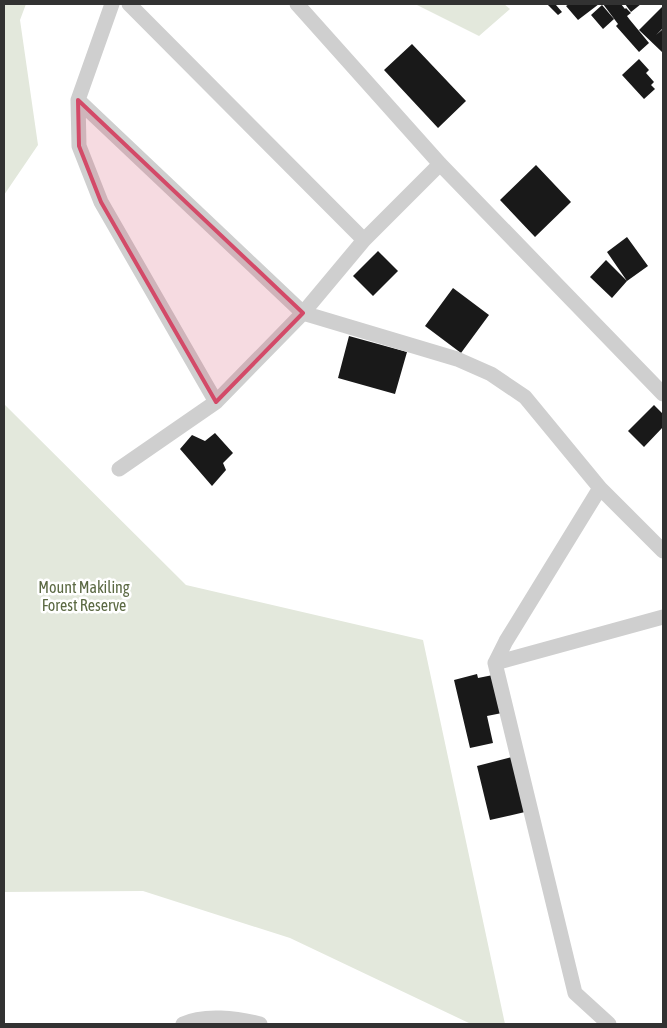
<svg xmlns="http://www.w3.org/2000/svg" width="667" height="1028" font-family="'Asap Condensed',sans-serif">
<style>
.green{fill:#e3e8dc}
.building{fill:#191919}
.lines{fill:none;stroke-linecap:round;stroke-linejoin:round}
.minor{stroke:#cfcfcf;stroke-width:15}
.marked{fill:#d34a68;fill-opacity:0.2;stroke:#d34a68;stroke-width:4;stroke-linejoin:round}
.labels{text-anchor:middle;stroke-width:5;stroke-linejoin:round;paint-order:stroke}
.park-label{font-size:16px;fill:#5b6943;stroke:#fff}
</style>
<rect width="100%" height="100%" fill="#fff"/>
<!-- green -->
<path class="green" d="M4,4H26L20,20L38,145L4,195Z
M415,4H504L510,9L479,36Z
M4,404L186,585L423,640L505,1024H471L290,938L143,891L4,892Z"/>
<!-- building -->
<path class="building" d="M547,4H558L556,5L562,12L558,15Z
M569,4H599L578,20L566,6Z
M603,4H621L625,9L626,8L631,13L627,16L630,20L649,43L639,52L616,26L618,24Z
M625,4H641L631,12Z
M602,5L614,19L603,29L591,15Z
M663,6V28L656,35L663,29L662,52L639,30Z
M412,44L466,101L438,128L384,70Z
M639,59L649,70L646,73L654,82L651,85L655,89L644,99L622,75Z
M536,165L571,202L535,237L500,200Z
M627,237L648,266L627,281L612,298L590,277L606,260L627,281L607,252Z
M378,251L398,271L373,296L353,276Z
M453,288L489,315L461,353L425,326Z
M349,336L407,352L395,394L338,378Z
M654,405L663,414V427L644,447L628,431Z
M215,433L233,453L223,463L226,470L212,486L180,449L192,435L205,441Z
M477,674L478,678L493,675L502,713L487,716L493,743L470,748L454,680Z
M512,757L525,812L490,820L477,766Z"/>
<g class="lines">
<!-- minor -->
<path class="minor" d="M112,4L78,100L79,146L101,202L216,402
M129,4L364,240
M297,4L440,164L663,394
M78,100L303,313L457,359L491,374L525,397L600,488L663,551
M119,469L216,402L303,313L364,240L440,164
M600,488L506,641L495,663L663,617
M495,663L575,993L609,1024
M183,1024C204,1014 237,1018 260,1024"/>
</g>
<!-- marked area -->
<path class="marked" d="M78,100L303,313L216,402L101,202L79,146Z"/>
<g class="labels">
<!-- park labels -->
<g class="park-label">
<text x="84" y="593">Mount Makiling<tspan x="84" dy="18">Forest Reserve</tspan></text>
</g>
</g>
<!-- border -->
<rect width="667" height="1028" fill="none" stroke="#323232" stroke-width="10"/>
</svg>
